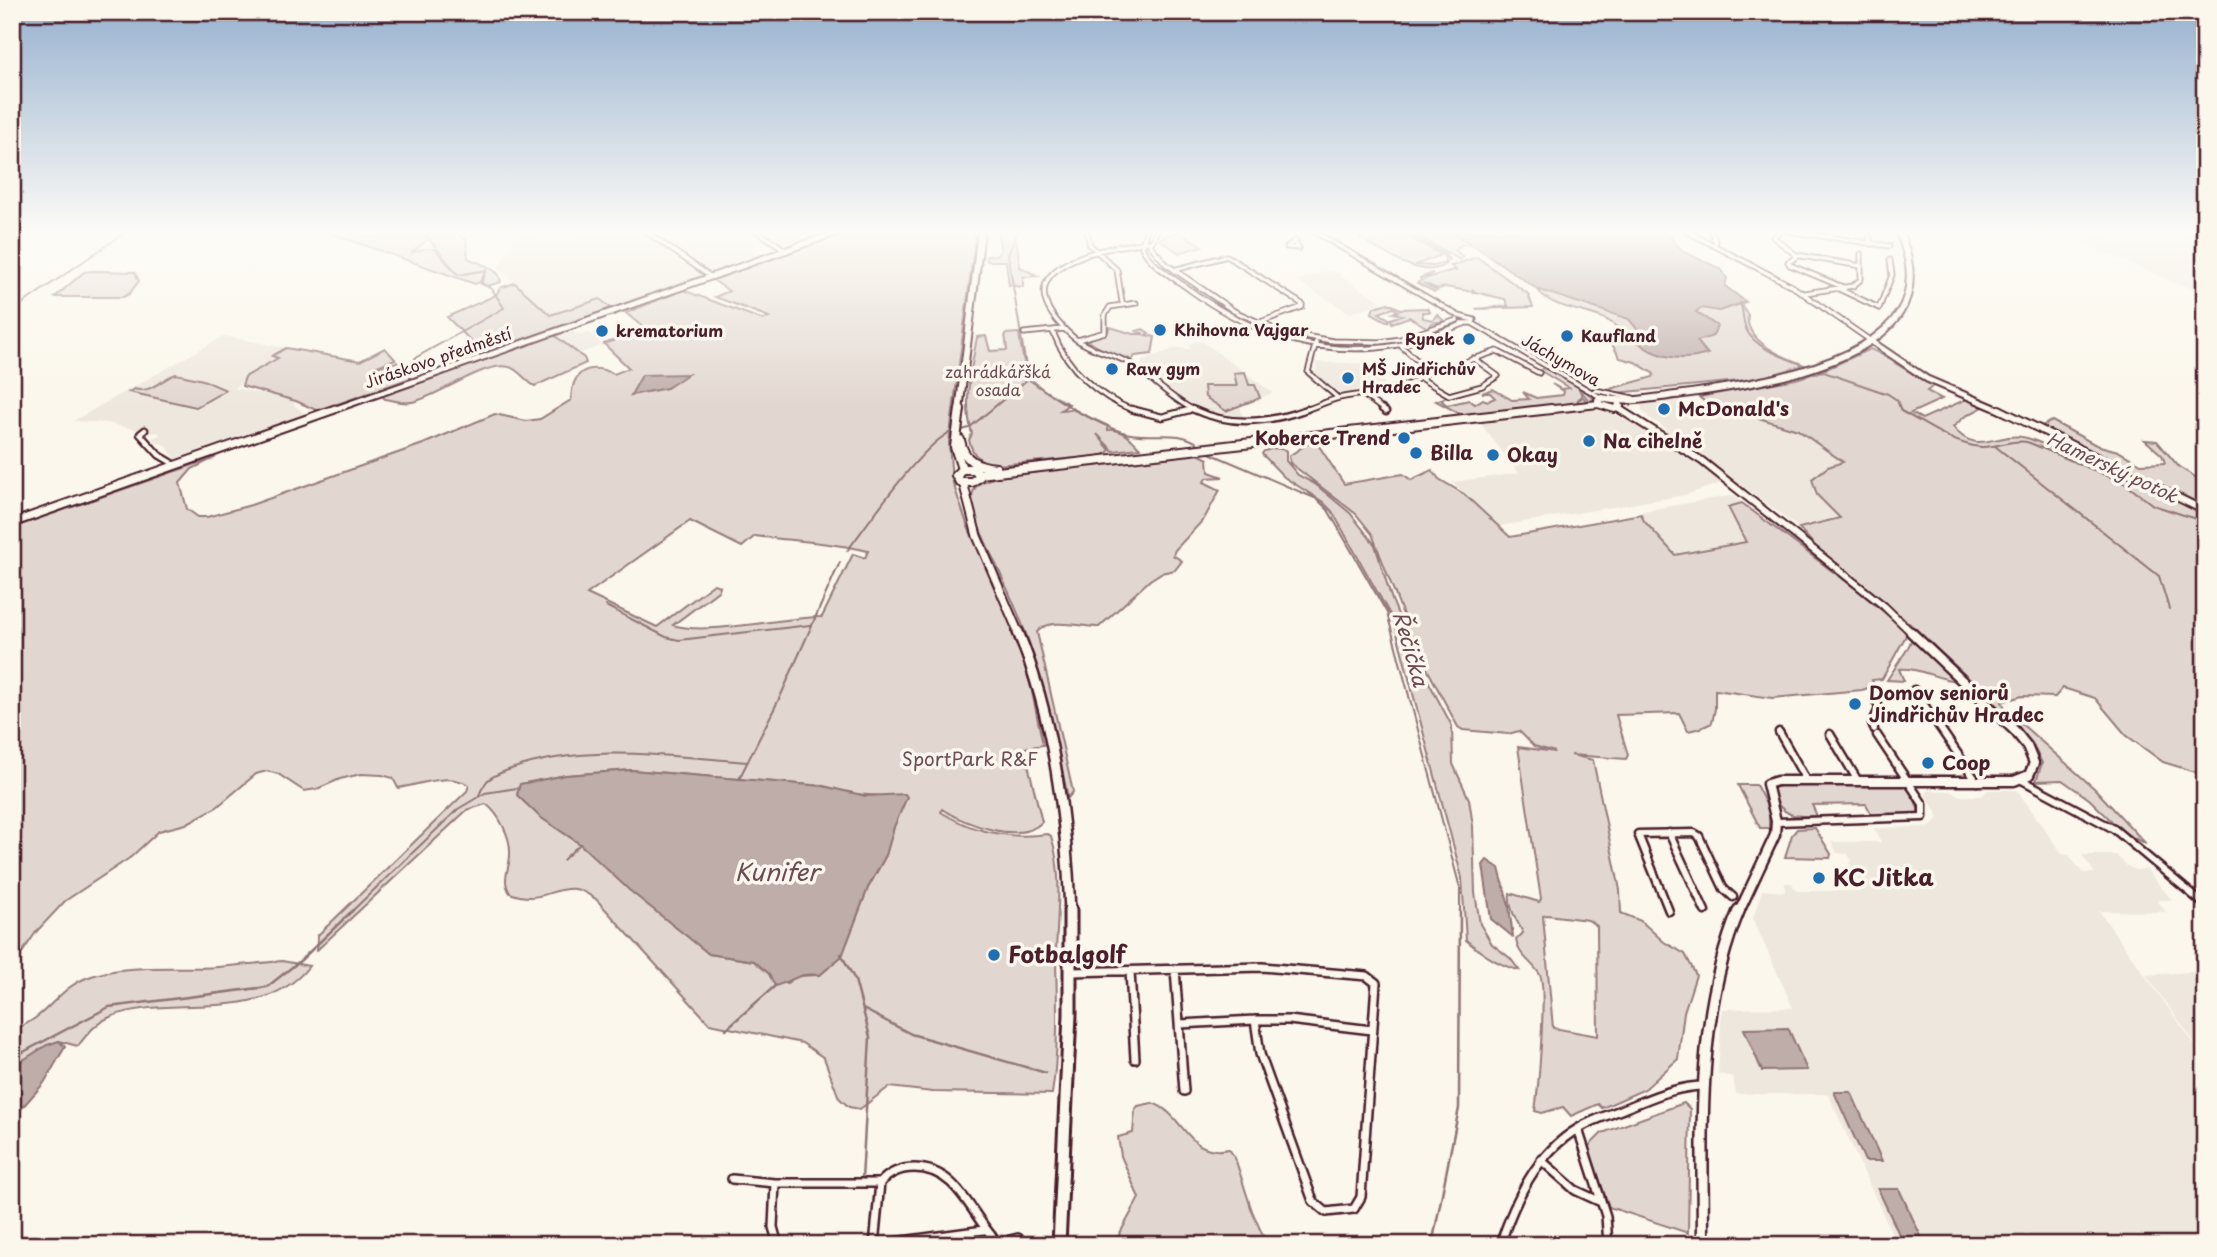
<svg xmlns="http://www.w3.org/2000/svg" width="2217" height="1257" font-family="'Playpen Sans',sans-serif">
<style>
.built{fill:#eee7de}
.green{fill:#e2d7d0;stroke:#967b7e;stroke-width:2;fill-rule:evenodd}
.water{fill:#bfadaa;stroke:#907477;stroke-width:2}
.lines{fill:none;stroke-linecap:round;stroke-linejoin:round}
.stream-far1{stroke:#907477;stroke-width:2}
.stream{stroke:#907477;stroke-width:2.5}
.pedestrian-casing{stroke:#4a1f2b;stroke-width:7}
.minor-far3-casing{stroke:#4a1f2b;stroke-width:7}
.minor-far2-casing{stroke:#4a1f2b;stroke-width:9}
.minor-far1-casing{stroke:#4a1f2b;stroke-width:11}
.minor-casing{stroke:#4a1f2b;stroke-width:12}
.tertiary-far3-casing{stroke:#4a1f2b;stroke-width:9}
.tertiary-far2-casing{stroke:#4a1f2b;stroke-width:10}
.tertiary-far1-casing{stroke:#4a1f2b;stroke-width:13}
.tertiary-casing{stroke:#4a1f2b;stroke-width:15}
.secondary-far3-casing{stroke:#4a1f2b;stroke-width:9}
.secondary-far2-casing{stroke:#4a1f2b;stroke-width:11}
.secondary-far1-casing{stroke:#4a1f2b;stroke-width:14}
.secondary-casing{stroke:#4a1f2b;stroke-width:17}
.primary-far1-casing{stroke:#4a1f2b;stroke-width:10}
.primary-casing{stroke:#4a1f2b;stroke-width:12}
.pedestrian{stroke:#fbf7ec;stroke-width:3.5}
.minor-far3{stroke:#fbf7ec;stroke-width:3.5}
.minor-far2{stroke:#fbf7ec;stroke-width:4.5}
.minor-far1{stroke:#fbf7ec;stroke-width:6}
.minor{stroke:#fbf7ec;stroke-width:7}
.tertiary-far3{stroke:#fbf7ec;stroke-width:5}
.tertiary-far2{stroke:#fbf7ec;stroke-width:6}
.tertiary-far1{stroke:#fbf7ec;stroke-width:8}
.tertiary{stroke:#fbf7ec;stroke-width:10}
.secondary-far3{stroke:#fbf7ec;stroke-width:5}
.secondary-far2{stroke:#fbf7ec;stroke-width:7}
.secondary-far1{stroke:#fbf7ec;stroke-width:9}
.secondary{stroke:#fbf7ec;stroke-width:11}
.primary-far1{stroke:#fbf7ec;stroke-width:6}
.primary{stroke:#fbf7ec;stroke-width:8}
.poi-dot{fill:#1f6fb2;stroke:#fbf7ec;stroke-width:2.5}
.labels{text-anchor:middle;stroke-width:7;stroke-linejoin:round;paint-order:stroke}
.far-poi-label{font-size:16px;font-weight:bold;fill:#4a1f2b;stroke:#fbf7ec;text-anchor:start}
.far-street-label{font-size:16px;fill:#4a1f2b;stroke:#fbf7ec}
.far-park-label{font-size:16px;fill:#704d54;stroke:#fbf7ec}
.far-water-label{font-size:18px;font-style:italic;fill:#6d4a51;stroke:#fbf7ec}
.poi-label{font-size:19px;font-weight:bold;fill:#4a1f2b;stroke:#fbf7ec;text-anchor:start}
.park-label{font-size:19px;fill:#704d54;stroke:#fbf7ec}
.water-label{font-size:21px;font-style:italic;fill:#6d4a51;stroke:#fbf7ec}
.near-poi-label{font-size:23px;font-weight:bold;fill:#4a1f2b;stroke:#fbf7ec;text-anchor:start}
.near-water-label{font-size:24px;font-style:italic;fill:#6d4a51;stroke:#fbf7ec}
</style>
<rect width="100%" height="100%" fill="#fbf7ec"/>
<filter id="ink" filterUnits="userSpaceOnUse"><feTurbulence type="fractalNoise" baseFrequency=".0143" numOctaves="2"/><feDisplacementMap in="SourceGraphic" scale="14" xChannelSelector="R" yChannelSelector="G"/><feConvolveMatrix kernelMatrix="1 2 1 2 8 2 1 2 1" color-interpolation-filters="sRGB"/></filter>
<g filter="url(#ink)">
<!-- built -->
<path class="built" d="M530,231H641L706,276L614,308L602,298L550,314L498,268L517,235Z
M649,231H752L766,240L752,247L761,254L708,272Z
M762,231H834L788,248Z
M2054,231H2205V292L2175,283Z
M1327,271L1341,274L1340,276L1383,302L1350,313L1297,281Z
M570,328L576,334L590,333L603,345L579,354L555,333Z
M224,336L285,348L273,355L279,358L245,377L242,383L235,388L296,401L293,404L307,416L177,462L166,445L155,442L152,438L160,435L158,432L151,433L107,423L73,421Z
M1197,341L1203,342L1273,393L1240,405L1243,418L1222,416L1183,400L1142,366V360L1177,348L1190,349L1189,344Z
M1316,362L1376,364L1385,386L1340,393L1315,375Z
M1679,399L1706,415L1716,405L1798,430L1844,463L1817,495L1841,518L1799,528L1734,479L1685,495L1500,526L1452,482L1519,473L1480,423L1481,419L1591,409L1612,413L1633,423L1639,422L1658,433L1667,429L1649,418L1642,410V404Z
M1734,495L1742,503L1726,507L1747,542L1675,555L1644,521L1641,514L1643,511Z
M1927,790L1949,791L1960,796H1982L1988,790H2017L2062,854L2069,855L2083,873H2095L2082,855H2116L2127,866L2136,870L2146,869L2172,900H2157L2166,912L2099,911L2205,1059V1245H1897L1828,1094H1736L1733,1077L1718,1074L1722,1009L1793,1008L1753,919L1762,890L1785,892V883H1792L1796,891H1864L1849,862L1852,861L1848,854L1837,853L1831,842H1881L1874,828L1930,827L1939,817L1926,796Z
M2205,971V1057L2146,975Z"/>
<!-- green -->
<path class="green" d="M324,231H345L372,237L386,231H431L425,236L426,241L411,253L425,249H435L458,275L428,237L433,231H455L466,240L468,258C481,265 499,267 501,282L487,286L481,284L487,269L480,282L475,284Z
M851,231H972L975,238L949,443L952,480L968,527L1017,637L1031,687L1043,745L1024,748L1042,822C1021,845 964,824 942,809L941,812C974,833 1010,839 1048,834L1051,836C1064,875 1056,920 1056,960C1057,1004 1059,1050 1052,1094L933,1092L889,1087L860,1109L849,1107L839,1098L824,1058L802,1043L710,1024L596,899C589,895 583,890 575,889C553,886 540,905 510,893C501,879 510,869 510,854C511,837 499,814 486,804L467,810L317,950L318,935L467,791L469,785C446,772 421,785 398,788L393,778L382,775L361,774L340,779L317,789L304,791L278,774L267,771L256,774L217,807L186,824L159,831L131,857L65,901L36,932L12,968V528L216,457L192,469L180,483L187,509L198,517H207L251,505L423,444L495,414L526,421L540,419L571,400C572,371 588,362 614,374L629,368L604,344L645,329L626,313L683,290L763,320L769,317L715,297L729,291L713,280ZM690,521L742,547L755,536C793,541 831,542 868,551L865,558L853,554L822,617C783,617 706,636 673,625L718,591L720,586L714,584L657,627L587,594ZM632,770L823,786L854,794L882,796L894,827L886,855L868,888L842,956L820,975L796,976L786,984L754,961L709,954L580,844L540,817L517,795L520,784L566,775Z
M997,231H1015L1020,267L1038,276L1023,277V287L1009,285L1006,261H987L986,256L997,255L1001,250Z
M1178,231L1202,246L1179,253L1159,239Z
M1370,231H1375L1370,235L1372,242L1400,232L1441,255L1415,265L1434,266L1445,262V258L1442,253L1400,231L1407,232L1444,252L1449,260C1429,287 1379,249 1360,238Z
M1411,231H1448L1472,244L1461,245L1455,250L1463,257L1460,260Z
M1477,257L1528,294L1533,307L1475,309L1508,306L1505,299L1475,292L1472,289L1473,292L1446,287L1438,289L1423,283L1437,291L1434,292L1417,283L1422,280L1420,278L1433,273L1424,279L1453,270L1457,271L1451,266Z
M92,271L135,272L139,281L129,294L123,297H55L84,272Z
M515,283L550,315L600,299L612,309L483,353L447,317L496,295L500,288Z
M1537,289L1629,319L1638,330L1707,353L1697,341L1696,312L1701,307L1719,311L1741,304L1748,315C1744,341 1783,357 1804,365L1775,374L1739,381L1616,393L1610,389L1653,377L1654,374L1635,362L1620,358L1613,346L1611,335L1619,329C1597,306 1556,315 1537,289Z
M1388,303L1400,309L1427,308L1430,312H1422L1423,318L1433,320L1437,314L1444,321L1432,323L1428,328L1409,317L1392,323L1391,319L1402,315L1393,313L1398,311L1393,308L1379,313L1389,319L1388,322L1372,313L1374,307Z
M1110,327L1133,334H1144L1137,331L1143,329L1149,333L1146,335L1155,337L1152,354L1135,356L1132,360L1124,357L1130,361H1127L1083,342V340L1105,351L1086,340L1107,334L1109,329L1107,328Z
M1019,333C1026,380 1027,382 1069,404L1061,410L1072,409L1108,426V430C1121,428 1131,438 1140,448L1113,451L1097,434L1110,450L1103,456L996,465C980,461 973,457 969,440L972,434C963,401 971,370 977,337L986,336L990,351L1007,350L1005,334Z
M554,335L584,358L586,363L535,386C526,382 519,369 509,367C484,361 438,397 412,402C403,404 394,400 385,399L382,396Z
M286,348L360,361L385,348L395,359L375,367L397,362L405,371L401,375L407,373L411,378L318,411L296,401L242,386L245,377L278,358L272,356Z
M1870,349L1896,361L1895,363L1933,386L1927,391L1942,399L1911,413L1922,419L1969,398L1987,405L1964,417L1953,427C1977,458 1999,430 2027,438C2041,442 2055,450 2068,457L2082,453L2205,511V775L2163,762L2126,735L2095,698L2063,688L2055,697L2022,696L2002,702L2007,711L2095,789L2146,844L2124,833L2089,799L2062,780L2036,781L2042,763L2032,743L1988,696L1910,624L1816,547L1799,528L1840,518L1817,495L1812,479L1828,467L1843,462L1798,430L1705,402L1699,397L1796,379L1822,371Z
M1542,368C1554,372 1589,390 1594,400L1590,402L1578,387L1582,395L1577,401L1583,397L1587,402L1462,415L1436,401L1444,398L1442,401L1447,405L1469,400L1475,404L1483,399L1488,401L1495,398L1490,393H1482L1493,389L1512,400L1529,399L1523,392L1536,398L1563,395L1564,392L1552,384L1561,389L1569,388L1541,371Z
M1245,372L1249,385H1255L1260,398L1226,411L1205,397L1204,386H1237L1234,373Z
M176,374L203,380L226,390L196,407L129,392L134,389C151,394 161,379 176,374Z
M2052,421L2096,445L2118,451L2141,464L2165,463L2162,455L2145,440L2157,441L2179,467L2205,483V506L2040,427Z
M1317,443L1344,484L1403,474L1411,480L1432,470L1439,479L1464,494L1510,537L1641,514L1644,521L1675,555L1746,542L1728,507L1742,503L1856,589L1908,632L1882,679L1872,680L1874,686L1862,690L1772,698L1715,690V709L1712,723L1701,728L1688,731L1679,713L1616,715L1628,755L1626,759L1571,755L1593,760L1620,890L1621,913L1641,921L1664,942L1685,954L1696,975L1684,1012L1678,1059L1645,1089L1602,1108L1598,1104L1571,1116L1563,1107L1542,1113L1535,1111C1538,1091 1547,989 1540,975C1533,962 1518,956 1516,940L1523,933C1517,920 1508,909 1510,893L1539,902L1541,899L1518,747L1555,752L1534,746L1519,731L1508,734L1463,730L1458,727L1415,646L1372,534L1356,514L1290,463L1289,456L1307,444ZM1547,915L1588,920L1597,926L1598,1036L1553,1028L1543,916Z
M1275,448L1286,450V461L1298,475L1315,484L1350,513L1375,545L1392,600L1416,658L1452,726L1453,764L1469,799L1473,826L1475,893L1480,924L1492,944L1510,958L1519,970C1499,966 1481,953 1466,940L1462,878L1394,622L1332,511L1323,502L1284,477L1262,454L1264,451Z
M1194,452L1208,459L1209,472L1223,477L1206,478L1204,482L1220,490L1204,519L1175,550L1173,555L1182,561L1175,570L1161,573L1150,580L1099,627C1081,627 1050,617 1037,632L1073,792L1068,798C1057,744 1046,690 1027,637C1017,609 1004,581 991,554C984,537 972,517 972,499C972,483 984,481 997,477Z
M1913,636L1958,681C1938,680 1919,667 1899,669L1904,681L1887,680L1908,648Z
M1902,784C1910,789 1918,804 1919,814L1914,816L1872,815L1866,804L1812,805L1817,816C1794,817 1783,817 1772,794L1774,788L1783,785Z
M1738,785H1756L1769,810V828H1760Z
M1815,828L1831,854L1830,858L1785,857L1792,835L1797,829Z
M282,961L309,966C262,1027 173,992 110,1017C96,1023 87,1034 78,1046L59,1041L12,1067V1030C47,1019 57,989 86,978C125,963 177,970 218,967C240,965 261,963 282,961Z
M1152,1103C1185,1113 1186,1158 1229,1149L1235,1158L1252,1211L1267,1245H1120L1119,1235L1139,1198L1121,1156L1118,1137L1133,1133L1135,1110L1138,1106Z
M1684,1103L1690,1109L1688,1233L1609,1207L1588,1147L1602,1133Z"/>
<!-- water -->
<path class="water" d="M1448,231H1664L1684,252L1721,269L1727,278L1725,286L1746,302L1719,311L1701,308L1696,312L1717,326L1713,336L1697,341L1707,354C1685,362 1654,358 1637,341L1638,330L1629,319L1537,289L1475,246Z
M688,374L667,388L631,395L642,375Z
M631,770L823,786L866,796L905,794L907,797L894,827L886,855L868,888L842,956L820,975C798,972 794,981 775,986L769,974L754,961L709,954L629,890L580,844L540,817L517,795L520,784L566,775Z
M1487,860L1499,868L1509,906L1513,937L1491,919L1483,865Z
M1788,1028L1807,1070L1762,1071L1744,1029Z
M59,1041L65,1047L44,1083L12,1119V1067L47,1045Z
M1834,1092H1851L1882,1161H1865Z
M1878,1189H1899L1925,1245H1904Z"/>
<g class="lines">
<!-- stream-far1 -->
<path class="stream-far1" d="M1018,231L1008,255L1028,379C1056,399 1089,421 1122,432C1149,441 1176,427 1200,445
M362,234L367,231
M303,235L312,231
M1740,303C1744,312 1742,322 1747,331C1757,350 1788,358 1806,366
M12,311L127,231
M1815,369L1888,394L1897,400L1901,411C1926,424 1952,444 1981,447C1997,448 2014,438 2030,443L2124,483L2153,505L2205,522
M421,379L415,370V358L504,308L492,289L481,283L487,270L458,275L426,236L431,231
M959,431L969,428L1028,379
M1995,446L2159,576L2169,609
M1207,452L1317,499L1328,510L1387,613L1460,888V912
M847,551C867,525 926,438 954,431
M606,606L666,637L679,640L810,625
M739,779L781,695L840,562
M479,795C481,790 484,785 487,781C493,775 503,772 511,769C586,743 669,756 747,762
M563,860L580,844
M351,912L458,809L485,793L517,788"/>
<!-- stream -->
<path class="stream" d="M841,954L855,980L870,1037L862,1180
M863,1009L911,1034L1046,1073
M726,1029L775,986
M12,1058L109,1007L267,987L301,960L353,910
M1432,1245L1459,1108L1460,910"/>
<!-- pedestrian casing -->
<g class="pedestrian-casing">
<path id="pedestrian" d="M1293,242L1299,248L1287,247Z
M1293,242L1296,241"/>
</g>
<!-- minor-far3 casing -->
<g class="minor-far3-casing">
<path id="minor-far3" d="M645,231L711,277
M757,231L787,251
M1087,231L1090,245L1117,270L1122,302
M1146,231L1142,247C1150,265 1174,278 1190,290C1250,333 1322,359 1397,345C1420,341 1442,331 1464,324
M1157,231L1150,245L1166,264L1234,311L1281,332L1333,341L1380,342L1401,339L1457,320
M1313,231L1459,316L1474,320L1472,323
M1686,231L1792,286L1871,341
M1711,231L1716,242L1713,245
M1780,231L1773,237L1796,255L1861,266
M1788,231L1889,246
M1868,231L1871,244
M1150,242C1094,248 995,269 1073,337C1090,351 1113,353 1131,364C1153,379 1171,399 1196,411
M1796,255L1797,257L1788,262L1790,265L1845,288
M1174,270L1227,256L1302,304V307L1255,324
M1839,289L1879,308L1892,275L1890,260
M1805,293L1853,286L1861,279V254
M1461,323H1472L1602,398
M1053,332C1067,369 1098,397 1135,411
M1024,333L1064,329
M1077,340L1105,332V315L1110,307L1136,303
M1316,342L1308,372L1338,398
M1400,345L1429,371L1447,368L1497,351L1539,373
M1420,378L1449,395L1482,386L1498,376L1473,358
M1595,390L1633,398
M1362,394L1385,411
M1186,411L1189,410
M1302,411C1315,407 1327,401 1339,398C1370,391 1404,394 1429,371"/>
</g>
<!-- minor-far2 casing -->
<g class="minor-far2-casing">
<path id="minor-far2" d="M1131,409L1162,417L1189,410
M1192,409C1230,427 1269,423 1307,409
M1382,409L1386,412
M145,430L140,434L159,455L171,462L172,467"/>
</g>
<!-- minor-far1 casing -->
<g class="minor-far1-casing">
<path id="minor-far1" d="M1914,690L1977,782
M1874,729L1872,724L1879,709L1876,697
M1779,732L1805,778
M1830,734L1858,781
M2022,780L2114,829L2205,905
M1777,822L1923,817V804L1877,735
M1669,833L1705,911
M1669,911L1638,834L1694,833L1699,836L1724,889L1733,897"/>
</g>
<!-- minor casing -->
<g class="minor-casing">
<path id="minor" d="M1175,969L1184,1091
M1130,971L1135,1059
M1071,972L1262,967L1367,976L1376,983L1361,1197L1354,1209L1326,1212L1313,1201L1260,1054L1255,1020H1289L1372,1030
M1180,1024L1255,1020
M1578,1129L1606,1216L1608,1245
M1541,1160L1575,1190L1601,1202
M732,1179L775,1183H880
M775,1183L773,1227L778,1245
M872,1245L984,1230
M874,1245L880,1183C889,1173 901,1168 914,1168C960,1168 971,1218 1000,1245
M1006,1245L1010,1240L1018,1238L1026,1245
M1500,1245C1515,1200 1536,1153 1579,1128C1594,1119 1612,1114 1628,1107C1654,1097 1677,1086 1705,1086"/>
</g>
<!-- tertiary-far3 casing -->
<g class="tertiary-far3-casing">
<path id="tertiary-far3" d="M1871,341L1927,379L2002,411
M1617,408L1622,411"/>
</g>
<!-- tertiary-far2 casing -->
<g class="tertiary-far2-casing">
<path id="tertiary-far2" d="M1619,409L1702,461L1884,606L1913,634
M1999,409L2205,511"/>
</g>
<!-- tertiary-far1 casing -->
<g class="tertiary-far1-casing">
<path id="tertiary-far1" d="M1739,912L1775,835L1776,821L1767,784L1777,781H2014L2029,775L2034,763L2027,746L2015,731L1911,632"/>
</g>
<!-- tertiary casing -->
<g class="tertiary-casing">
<path id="tertiary" d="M1703,1245C1703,1133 1695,1016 1739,910"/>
</g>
<!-- secondary-far3 casing -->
<g class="secondary-far3-casing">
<path id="secondary-far3" d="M330,411L841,231"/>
</g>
<!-- secondary-far2 casing -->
<g class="secondary-far2-casing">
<path id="secondary-far2" d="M963,482L977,536L1019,634
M12,523L335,409"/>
</g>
<!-- secondary-far1 casing -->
<g class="secondary-far1-casing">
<path id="secondary-far1" d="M1018,632C1053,715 1067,822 1070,912"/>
</g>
<!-- secondary casing -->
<g class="secondary-casing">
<path id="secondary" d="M1059,1245L1070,1015V910"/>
</g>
<!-- primary-far1 casing -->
<g class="primary-far1-casing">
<path id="primary-far1" d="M1598,404V400L1602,398C1626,404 1651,398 1676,395C1738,387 1864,370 1900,312C1916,286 1910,258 1899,231
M959,411L981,231
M1536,411L1598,404L1615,409L1620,406L1618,402"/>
</g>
<!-- primary casing -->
<g class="primary-casing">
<path id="primary" d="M960,409L955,447L962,469
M960,440C964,461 976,466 996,468
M962,469H975L980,476L972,482H960L956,475Z
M980,474L1551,409"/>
</g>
<!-- pedestrian -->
<use href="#pedestrian" class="pedestrian"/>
<!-- minor-far3 -->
<use href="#minor-far3" class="minor-far3"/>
<!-- minor-far2 -->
<use href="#minor-far2" class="minor-far2"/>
<!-- minor-far1 -->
<use href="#minor-far1" class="minor-far1"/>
<!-- minor -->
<use href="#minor" class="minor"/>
<!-- tertiary-far3 -->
<use href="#tertiary-far3" class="tertiary-far3"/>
<!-- tertiary-far2 -->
<use href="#tertiary-far2" class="tertiary-far2"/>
<!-- tertiary-far1 -->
<use href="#tertiary-far1" class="tertiary-far1"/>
<!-- tertiary -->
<use href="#tertiary" class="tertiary"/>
<!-- secondary-far3 -->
<use href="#secondary-far3" class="secondary-far3"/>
<!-- secondary-far2 -->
<use href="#secondary-far2" class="secondary-far2"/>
<!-- secondary-far1 -->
<use href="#secondary-far1" class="secondary-far1"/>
<!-- secondary -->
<use href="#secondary" class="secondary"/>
<!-- primary-far1 -->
<use href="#primary-far1" class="primary-far1"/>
<!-- primary -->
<use href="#primary" class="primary"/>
</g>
</g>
<!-- sky -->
<linearGradient id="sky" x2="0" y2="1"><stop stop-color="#97b1cf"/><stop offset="0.57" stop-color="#fdfbf6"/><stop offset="1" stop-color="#fdfbf6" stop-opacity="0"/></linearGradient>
<rect width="2217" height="407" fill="url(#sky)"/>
<!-- markers -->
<g class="poi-dot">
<circle cx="1160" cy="330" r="7"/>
<circle cx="602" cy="331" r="7"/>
<circle cx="1567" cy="336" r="7"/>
<circle cx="1469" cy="339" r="7"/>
<circle cx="1112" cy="369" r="7"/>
<circle cx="1348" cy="378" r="7"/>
<circle cx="1664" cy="409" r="7"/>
<circle cx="1404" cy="438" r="7"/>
<circle cx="1589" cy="441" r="7"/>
<circle cx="1416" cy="453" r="7"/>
<circle cx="1493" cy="455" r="7"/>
<circle cx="1855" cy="704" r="7"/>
<circle cx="1928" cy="763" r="7"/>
<circle cx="1819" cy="878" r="7"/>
<circle cx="994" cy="955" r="7"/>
</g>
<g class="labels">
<!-- far-poi labels -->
<g class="far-poi-label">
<text x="1174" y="336">Khihovna Vajgar</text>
<text x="616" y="337">krematorium</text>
<text x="1581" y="342">Kaufland</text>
<text x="1455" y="345" text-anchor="end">Rynek</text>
<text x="1126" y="375">Raw gym</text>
<text x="1362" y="375">MŠ Jindřichův<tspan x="1362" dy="18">Hradec</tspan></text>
</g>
<!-- far-street labels -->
<g class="far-street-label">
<text transform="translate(438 358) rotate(-19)" y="6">Jiráskovo předměstí</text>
<text transform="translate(1561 360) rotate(30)" y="6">Jáchymova</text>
</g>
<!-- far-park labels -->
<g class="far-park-label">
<text x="998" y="378">zahrádkářšká<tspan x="998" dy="18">osada</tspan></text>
</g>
<!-- far-water labels -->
<g class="far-water-label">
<text transform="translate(2112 468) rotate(25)" y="6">Hamerský potok</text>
</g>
<!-- poi labels -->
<g class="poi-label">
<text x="1678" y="416">McDonald's</text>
<text x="1390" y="445" text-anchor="end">Koberce Trend</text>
<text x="1603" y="448">Na cihelně</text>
<text x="1430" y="460">Billa</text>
<text x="1507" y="462">Okay</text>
<text x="1869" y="700">Domov seniorů<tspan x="1869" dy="22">Jindřichův Hradec</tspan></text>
<text x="1942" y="770">Coop</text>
</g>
<!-- park labels -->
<g class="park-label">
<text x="970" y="766">SportPark R&amp;F</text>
</g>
<!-- water labels -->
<g class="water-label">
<text transform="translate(1410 649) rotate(74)" y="7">Řečička</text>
</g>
<!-- near-poi labels -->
<g class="near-poi-label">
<text x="1833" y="886">KC Jitka</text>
<text x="1008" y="963">Fotbalgolf</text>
</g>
<!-- near-water labels -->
<g class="near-water-label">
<text x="777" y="881">Kunifer</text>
</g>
</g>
<!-- margin -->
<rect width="2217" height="1257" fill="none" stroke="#fbf7ec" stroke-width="42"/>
<rect x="21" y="21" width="2175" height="1215" fill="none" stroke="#4a1f2b" stroke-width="2.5" filter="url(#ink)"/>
</svg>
